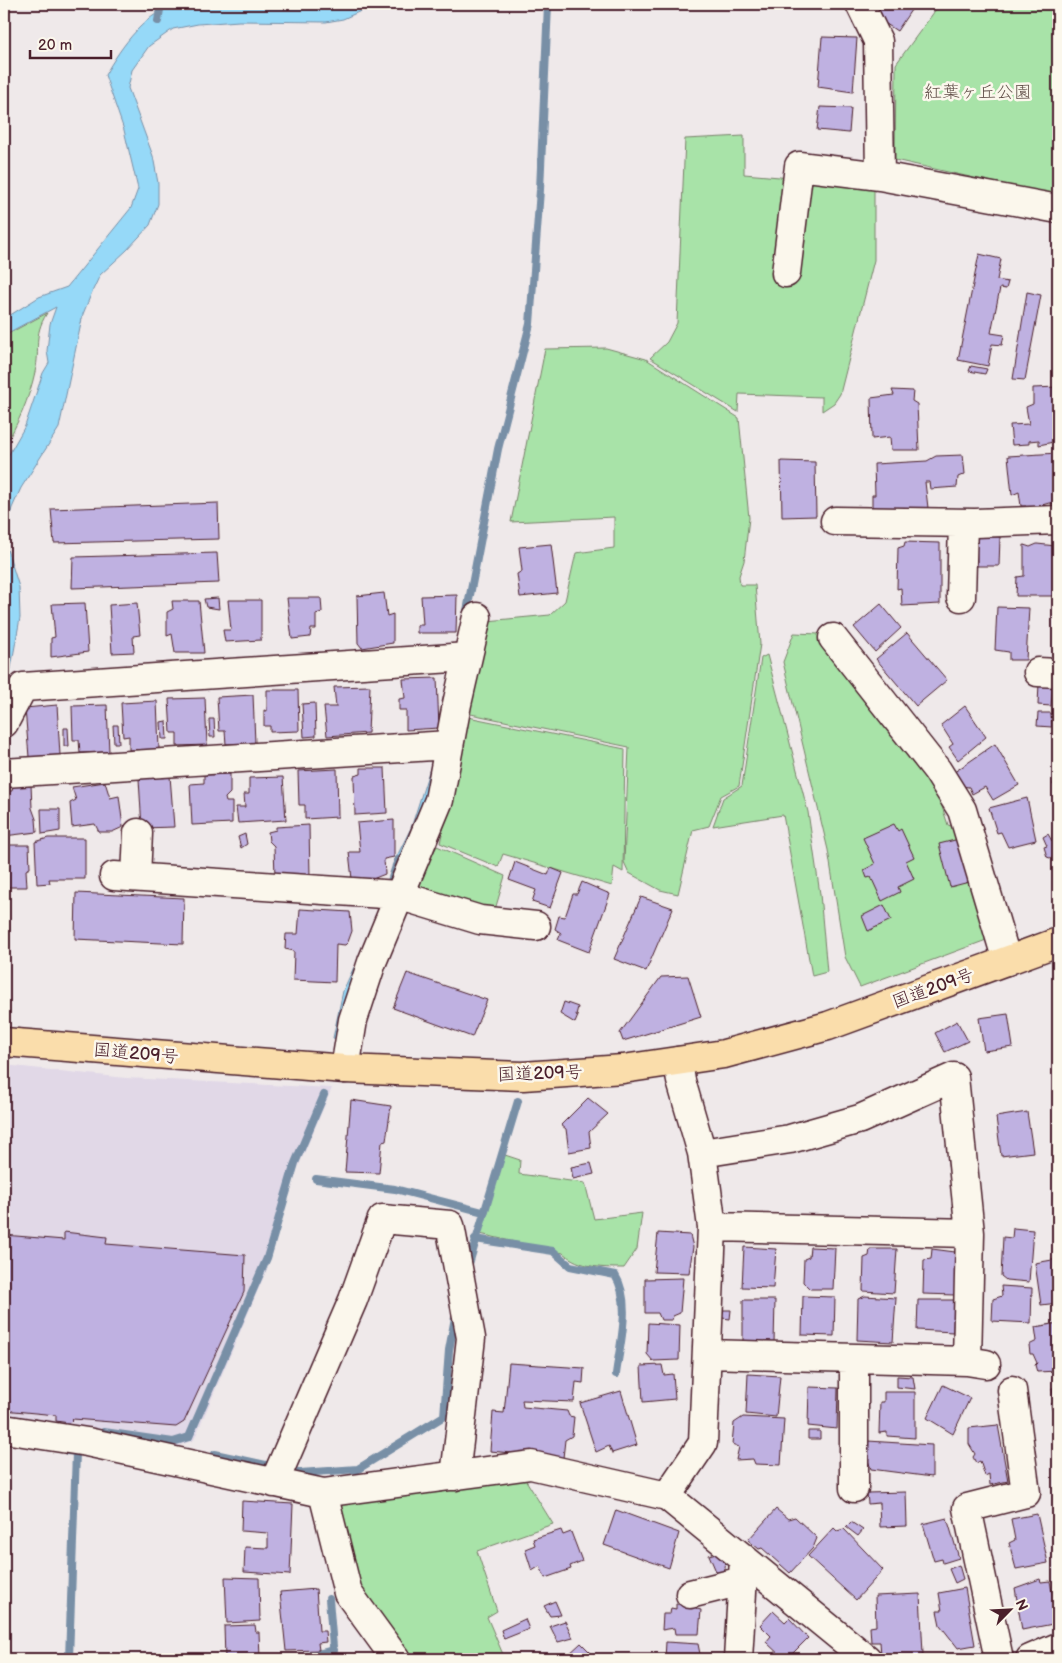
<svg xmlns="http://www.w3.org/2000/svg" width="1062" height="1663" font-family="'Balsamiq Sans','Klee One',sans-serif">
<style>
.built{fill:#e1d8e7}
.green{fill:#a8e3a8;stroke:#79816a}
.water{fill:#96d9f8;stroke:#788fa6}
.lines{fill:none;stroke-linecap:round;stroke-linejoin:round}
.stream{stroke:#788fa6;stroke-width:8}
.building{fill:#bfb1e1;stroke:#4a1f2b}
.minor-casing{stroke:#4a1f2b;stroke-width:31}
.highway-casing{stroke:#4a1f2b;stroke-width:31}
.minor{stroke:#fbf7ec;stroke-width:28}
.highway{stroke:#faddab;stroke-width:28}
.labels{text-anchor:middle;stroke-width:5;stroke-linejoin:round;paint-order:stroke}
.park-label{font-size:18px;fill:#62504a;stroke:#fbf7ec}
.street-label{font-size:18px;fill:#4a1f2b;stroke:#fbf7ec}
</style>
<rect width="100%" height="100%" fill="#efe9ea"/>
<filter id="ink" filterUnits="userSpaceOnUse"><feTurbulence type="fractalNoise" baseFrequency=".02" numOctaves="2"/><feDisplacementMap in="SourceGraphic" scale="10" xChannelSelector="R" yChannelSelector="G"/><feConvolveMatrix kernelMatrix="1 2 1 2 8 2 1 2 1" color-interpolation-filters="sRGB"/></filter>
<g filter="url(#ink)">
<!-- built -->
<path class="built" d="M4,1065L126,1078L332,1088L297,1170L267,1269L194,1440L173,1448L4,1417Z"/>
<!-- green -->
<path class="green" d="M940,4H1058V197L895,160L896,64Z
M744,136V174L874,185V260L840,394L834,403L822,411V397L739,394L738,412L650,358L667,342L677,323L685,139Z
M47,313C32,337 41,348 35,372C29,399 18,424 4,447V336Z
M606,348L646,359L739,418L749,518L744,561L739,576L740,585H755L760,644L739,786L721,796L709,826L693,830L678,894L660,890L629,873L624,862L629,747L466,713L487,621L550,615L565,601L576,553L614,548V517L511,522L545,349Z
M794,633L820,634L934,782L948,825L958,828L989,939L860,987L845,957L828,850L783,662Z
M767,655L808,812L820,894L827,972L812,976L783,815L713,826L723,798L742,786L761,658Z
M468,717L625,749L623,872L614,867L612,886L503,854L498,867L440,843Z
M437,846L505,876L494,913L411,893Z
M505,1155L520,1160L519,1174L585,1183L594,1219L642,1213L637,1249L624,1268C603,1268 580,1268 563,1253L480,1234Z
M522,1474L553,1524L477,1551L497,1611L487,1617L505,1659H404L355,1590L331,1501Z"/>
<!-- water -->
<path class="water" d="M181,4H365L363,10L343,19L326,22L239,21L198,24L173,29L149,46L132,70L128,88L153,156L158,183V204L150,225L127,250L100,275L92,292L83,314L59,428L21,488L12,508L7,528V549L19,587L20,618L4,707V463L25,426L43,373L49,363L47,351L50,324L56,307L4,335V319L39,297L67,287L131,208L138,189L124,130L105,75C121,47 147,9 181,4Z
M432,762L435,763L421,808L397,867L392,866L411,828Z
M354,967L360,971L339,1039L333,1038L343,991Z"/>
<g class="lines">
<!-- stream -->
<path class="stream" d="M158,21L161,4
M466,616L498,449L530,324L540,190L548,4
M390,884L398,860
M316,1179L395,1189L483,1212
M475,1239L553,1251L570,1266L615,1275C632,1302 620,1343 616,1374
M468,1267L518,1101
M104,1432L173,1442L189,1437L267,1258L295,1163L324,1095
M67,1451L76,1452L69,1659
M215,1454L275,1467
M286,1469L300,1473L358,1469L444,1416L449,1350L456,1312
M329,1599L334,1659
M298,1659L334,1650"/>
</g>
<!-- building -->
<path class="building" d="M883,4H915L897,31L874,16Z
M822,37L857,38L853,92L818,87Z
M820,107L851,108L849,133L817,130Z
M979,254L1001,259L997,280L1008,282L1006,289L1000,288L991,333L1004,335L1002,345L992,344L988,366L958,360Z
M1027,292L1041,295L1025,380L1013,379Z
M971,366L987,369L985,374L969,371Z
M1058,387V441L1039,445V440L1029,441V444L1012,445L1010,425L1029,424L1026,407L1033,404V388Z
M892,390L913,391L912,401L917,404L919,450H891L890,437L872,439L871,398L894,395Z
M1058,453V504L1049,503L1028,509L1026,506H1021L1019,492L1012,495L1008,456Z
M963,455L965,474L958,477L957,487L930,489L929,482H925L928,508L872,512V495H875L874,464L927,461L936,456Z
M781,461L815,462L816,516L782,517Z
M218,503L219,539L54,543L51,509Z
M976,537H1000L999,566H977Z
M905,542L940,543V604L902,606L901,588L897,589L898,548L904,546Z
M551,544L557,593L520,597L517,574L522,571L519,547Z
M1037,544L1056,546L1053,596H1016L1017,577L1024,576V545L1030,547Z
M217,553L219,583L72,588L73,557Z
M384,593L387,616L393,614V643L362,648L358,643L357,596Z
M457,595L456,633H417V625H423L421,596Z
M218,598L219,609L206,607L204,599Z
M287,598H321L322,612L316,614V629H311L310,637L292,639Z
M228,600H261V640L225,642L223,630H231Z
M172,601H199L204,653H175L172,634L167,636V612L173,609Z
M85,603L88,652L51,657V638L55,637L52,604Z
M137,603L140,635L133,636L134,652L112,653L109,605Z
M881,604L901,628L875,652L854,627Z
M997,607L1029,608L1026,660H1009V652L995,650Z
M907,633L947,680L916,706L876,659Z
M437,678L439,728L406,730V710H399V699L405,698L403,679Z
M1039,683L1053,684L1051,706L1038,705Z
M370,686L368,733L327,736L324,707H336L334,687Z
M267,690H298L299,731L270,732V726H264V710L267,711Z
M253,695L255,743L226,744L225,731H219L217,697Z
M205,698L207,745L177,746V733H171L169,699Z
M157,701L159,749L129,750V736L123,737L121,703Z
M315,703L316,736L304,737L302,704Z
M57,705L60,755L29,757L25,708Z
M107,705L109,752L80,753L79,740H73L72,706Z
M965,706L986,737L958,760L949,747L953,744L941,725Z
M1038,713H1051L1052,727L1037,726Z
M209,719H214L215,737H210Z
M166,721L167,739H162L161,722Z
M113,725H118L119,743H114Z
M64,728H68L69,746H64Z
M995,744L1019,785L993,800L985,787L972,794L969,787L960,786L953,773Z
M1058,747V786L1053,785Z
M361,768H385L387,813L355,815L354,776L361,774Z
M337,769L338,817L305,819V805H299L298,771Z
M230,774V793L225,798L226,802H232V823L192,825L190,784L204,783V775Z
M170,776L174,827L142,828L139,779Z
M283,777L286,820L238,823L236,807H245L244,794H249V778Z
M105,782L110,798L119,796L123,827L112,832H99L95,824L72,827L70,803L76,800L72,787Z
M13,785H31L32,808L36,819L37,832L4,836V791H12Z
M1027,798L1036,840L1008,847L1001,832L997,833L989,808Z
M41,809H60V831L42,834Z
M1058,814V857L1053,856L1050,858L1047,857L1044,847L1047,846L1043,837L1048,834L1052,841L1055,816Z
M394,820V857L384,859L385,874L370,880L352,879L349,852H360L357,823Z
M894,824L898,831L901,829L914,857L906,861L914,879L898,887L900,892L882,901L871,877L867,878L864,870L875,864L863,838Z
M309,825L310,877H275L274,846L269,841L268,832L276,830V827Z
M245,834L247,844L241,848L238,837Z
M48,838H85V879H49L50,883L37,884L35,842Z
M959,839L969,882L950,887L939,844Z
M4,845H29L30,868L26,870L27,887H4Z
M515,862L548,875L551,868L563,873L550,908L532,902L536,890L509,880Z
M582,882L610,894L589,952L558,940L561,933L555,929L559,916L565,917L573,894H577Z
M76,893L184,898L183,944L75,939Z
M641,897L673,908L646,971L614,959Z
M884,905L891,920L868,931L862,916Z
M300,909L350,912L352,931L348,942L345,945L336,944L335,982L293,980L294,951L285,949L286,934H298Z
M407,973L487,1000L472,1037L393,1008Z
M688,976L701,1017L623,1041L620,1033L661,977Z
M564,1002L578,1007L576,1015L578,1016L575,1023L560,1014Z
M1008,1014L1013,1047L984,1051L979,1018Z
M957,1021L968,1041L945,1052L935,1033Z
M588,1098L608,1114L589,1132L591,1148L569,1152L566,1129L561,1125Z
M351,1100L391,1106L386,1141L382,1142L379,1173L345,1172Z
M1027,1112L1033,1152L1001,1156L996,1117Z
M591,1163L594,1174L573,1179L571,1167Z
M1013,1228L1033,1230L1029,1282L1006,1280L1001,1276L1003,1237L1012,1238Z
M64,1232L107,1237L106,1244L245,1255L244,1292L184,1422L176,1427L73,1419L69,1423L56,1421V1415L4,1410V1235L64,1240Z
M658,1233L690,1235L693,1247L689,1273L654,1272Z
M744,1247L776,1249L773,1288L742,1287Z
M810,1247L835,1248L833,1289H810L803,1282L804,1259L809,1257Z
M870,1249H897L894,1293L863,1291L864,1258L869,1256Z
M932,1249L955,1252V1295L923,1294L924,1260L931,1259Z
M1058,1259V1303L1041,1305L1035,1263Z
M683,1278L680,1313L673,1316L672,1320H661L658,1313H645V1279Z
M1001,1286L1032,1288L1031,1323L992,1321L993,1299L1002,1296Z
M803,1296L835,1297L834,1336L802,1335Z
M865,1296L896,1298L893,1342L857,1340L858,1299Z
M743,1300H775L774,1343L743,1342Z
M918,1300H954L953,1332L917,1330Z
M723,1310H731L730,1319L722,1318Z
M648,1323L680,1325L679,1360L653,1361L647,1354Z
M1058,1323V1371L1037,1372L1035,1365L1037,1363L1033,1354H1030L1029,1345L1037,1341L1035,1327Z
M509,1363L584,1368L583,1383L576,1382L574,1402L522,1400L523,1407L567,1411L569,1416L574,1417L572,1436L565,1440L563,1458L490,1451L493,1412L504,1413Z
M662,1365L664,1375L673,1374L675,1399L643,1402L641,1366Z
M748,1374L780,1376L776,1417L746,1414Z
M897,1376L913,1377L915,1389L897,1387Z
M943,1385L970,1398L953,1434L927,1418Z
M809,1387L838,1388L837,1429L808,1426Z
M1058,1387V1422L1055,1423L1051,1404L1054,1403L1052,1388Z
M621,1391L637,1445L612,1453L609,1446L596,1452L580,1403Z
M884,1392H915V1438L887,1436V1432L879,1433L880,1402H884Z
M743,1417L784,1419L781,1465L755,1464L753,1459L736,1460L739,1447L732,1444L734,1423Z
M998,1425L1008,1481L990,1485L989,1474L985,1476L980,1461L976,1463L973,1457L975,1454L969,1444V1428Z
M808,1431H820V1439H808Z
M868,1441L932,1445V1477L871,1469L867,1457Z
M906,1492L907,1526L880,1527L879,1503L868,1504L867,1493Z
M242,1501L293,1504L290,1575L244,1572L245,1547L268,1548V1533L241,1531Z
M776,1509L788,1519L795,1517L817,1538L813,1548L790,1573L762,1548L759,1549L748,1540Z
M616,1510L679,1533L669,1568L604,1545Z
M1037,1514L1048,1563L1016,1569L1009,1543L1015,1540L1011,1519Z
M947,1518L959,1558L943,1563L942,1559L934,1561L923,1524Z
M851,1522L863,1530L858,1536L846,1527Z
M834,1528L837,1531L844,1529L883,1570L856,1600L808,1556Z
M561,1530L563,1535L571,1532L582,1561L570,1566L571,1569L545,1578L540,1566L532,1571L525,1549L535,1545L533,1539Z
M716,1553L726,1561L724,1573L718,1576L709,1555Z
M959,1565L963,1579L955,1583L949,1569Z
M225,1577L259,1578L260,1621L227,1623Z
M1040,1579L1041,1582L1050,1581L1058,1623L1022,1630L1015,1588Z
M965,1588L975,1645L958,1648L940,1625L937,1611H942L939,1593Z
M316,1589L319,1631H325L326,1642L318,1643L319,1650L286,1651L280,1592Z
M920,1594L923,1654L918,1659H901V1654L881,1655L880,1642H871L870,1627L876,1626L875,1596Z
M555,1601L561,1615L550,1616L544,1606Z
M676,1604L695,1605L697,1609L701,1610L699,1634H675L674,1628L662,1630L663,1614H670L671,1608L676,1609Z
M773,1611L785,1622L789,1618L808,1638L787,1659H784L766,1642L771,1636L760,1625Z
M525,1619L529,1629L504,1639L501,1630Z
M565,1621L573,1638L558,1642L550,1626Z
M255,1625L256,1632H259L260,1659H225L224,1626Z
M666,1642L698,1644L700,1654L717,1656L716,1659H665Z
M581,1643L597,1659H571L568,1655Z"/>
<g class="lines">
<!-- minor casing -->
<g class="minor-casing">
<path id="minor" d="M860,4L878,41L880,176
M786,273L799,166L880,176L1058,209
M835,521L975,523L1058,520
M961,597L963,523
M833,638L937,770L962,810L1007,961
M1038,672L1058,673
M4,723L23,687L467,657
M4,773L449,745
M114,876L398,895L480,920L536,926
M136,877L138,833
M678,1061L681,1081L702,1153L712,1227
M345,1069L353,1020L372,962L439,800L457,704L477,617
M702,1153L790,1139L860,1119L954,1077L970,1233
M707,1354L967,1361L986,1364
M4,1429L87,1442L323,1493L531,1465L667,1496L867,1659
M274,1483L353,1300L382,1219L450,1225L471,1338L455,1476
M854,1488V1358
M323,1493L348,1593L396,1659
M667,1496L703,1443L712,1227L970,1233L967,1361
M690,1594L742,1581
M738,1659L744,1559
M999,1659L967,1508L1026,1493L1012,1390
M1030,1659L1058,1647"/>
</g>
<!-- highway casing -->
<g class="highway-casing">
<path id="highway" d="M4,1042L345,1069L523,1076L623,1069L724,1054L828,1026L1058,942"/>
</g>
<!-- minor -->
<use href="#minor" class="minor"/>
<!-- highway -->
<use href="#highway" class="highway"/>
</g>
</g>
<g class="labels">
<!-- park labels -->
<g class="park-label">
<text x="978" y="98">紅葉ヶ丘公園</text>
</g>
<!-- street labels -->
<g class="street-label">
<text transform="translate(933 988) rotate(-20)" y="6">国道209号</text>
<text transform="translate(136 1053) rotate(5)" y="6">国道209号</text>
<text transform="translate(540 1073) rotate(-2)" y="6">国道209号</text>
</g>
</g>
<!-- margin -->
<rect width="1062" height="1663" fill="none" stroke="#fbf7ec" stroke-width="20"/>
<rect x="10" y="10" width="1042" height="1643" fill="none" stroke="#4a1f2b" stroke-width="2" filter="url(#ink)"/>
<!-- north arrow -->
<g transform="translate(1010 1610) rotate(66)" stroke="#fbf7ec" stroke-width="4" paint-order="stroke">
<path d="M0-4L9 19L0 12L-9 19Z" fill="#4a1f2b"/>
<text y="-8" font-size="14" font-weight="bold" text-anchor="middle" fill="#4a1f2b">N</text>
</g>
<!-- scale -->
<path d="M30 50v8h81v-8" fill="none" stroke="#4a1f2b" stroke-width="2.5"/>
<text x="38" y="50" font-size="15" fill="#4a1f2b" stroke="#fbf7ec" stroke-width="4" paint-order="stroke">20 m</text>
</svg>
